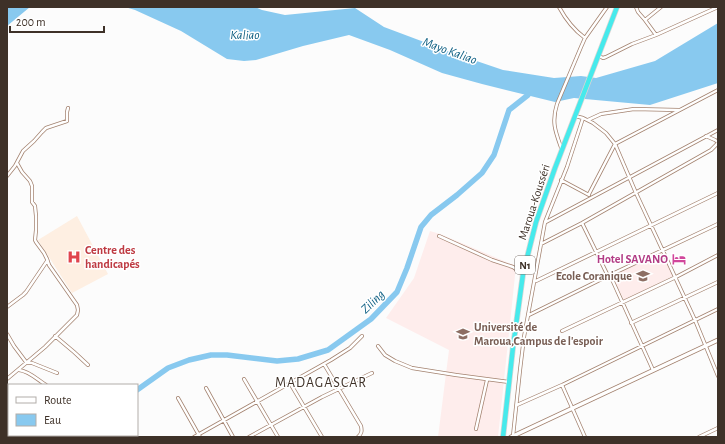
<svg xmlns="http://www.w3.org/2000/svg" width="725" height="444" font-family="'Alegreya Sans',sans-serif">
<style>
.education{fill:#feedec}
.medical{fill:#feefe2}
.water{fill:#88c9ef}
.lines{fill:none;stroke-linecap:round;stroke-linejoin:round}
.river{stroke:#88c9ef;stroke-width:5.5}
.street-casing{stroke:#a3826f;stroke-width:4}
.secondary-casing{stroke:#a3826f;stroke-width:5}
.highway-casing{stroke:#d8d6d4;stroke-width:6}
.street{stroke:#fff;stroke-width:2.5}
.secondary{stroke:#fff;stroke-width:3.5}
.highway{stroke:#46eaec;stroke-width:4.5}
.labels{text-anchor:middle;stroke-width:3;stroke-linejoin:round;paint-order:stroke}
.shield{fill:#fff;stroke:#786f68;stroke-width:1}
.shield-label{font-size:11px;font-weight:bold;fill:#3e3128}
.street-label{font-size:12px;fill:#3e3128;stroke:#fff}
.health-label{font-size:12px;font-weight:bold;fill:#be3a42;stroke:#fff;text-anchor:start}
.hotel-label{font-size:12px;font-weight:bold;fill:#b23c85;stroke:#fff;text-anchor:end}
.education-label{font-size:12px;font-weight:bold;fill:#785e54;stroke:#fff;text-anchor:end}
.water-label{font-size:13px;font-style:italic;fill:#0c5e82;stroke:#fff}
.quarter-label{font-size:14px;letter-spacing:1px;fill:#3e3128;stroke:#fff}
</style>
<rect width="100%" height="100%" fill="#fcfcfc"/>
<!-- education -->
<path class="education" d="M430,231L440,234L516,266L498,437H438L449,350L386,318L414,278Z
M662,252L673,276L624,300L612,276Z"/>
<!-- medical -->
<path class="medical" d="M77,216L108,274L72,293L38,240Z"/>
<!-- water -->
<path class="water" d="M7,7H30L7,26Z
M125,7H255L262,10L285,15L355,8L384,27L456,54L503,70L554,78L581,76L596,78L655,61L718,23V83L650,105L574,98L555,102L482,84L442,73L390,50L349,35L303,46L256,60L244,61L227,59L181,31L135,10Z"/>
<g class="lines">
<!-- river -->
<path class="river" d="M137,390L168,368L189,360L211,355H227L277,361L298,359L328,350L371,319L397,292L407,268L421,227L431,215L457,195L482,173L494,155L509,110L528,95
M70,437L74,435"/>
<!-- street casing -->
<g class="street-casing">
<path id="street" d="M559,7C566,20 574,30 585,38
M636,7L638,12L645,20L656,35
M645,20L661,7
M599,56L603,58L606,57L632,44L656,35L718,7
M575,116L583,118L593,123L606,133L615,144L636,193L695,320L718,376
M588,120L601,114L634,109L679,110
M706,136L715,140L718,142
M562,150C556,133 551,123 557,104L581,47L585,38L607,7
M7,176L15,166L23,151L34,141L42,132L46,128L67,121V112L68,108
M561,180L589,195
M589,194L615,144L718,90
M546,222L718,130
M582,223L608,276
M439,236L492,260L513,267L523,274
M541,244L582,223L711,150L718,143
M610,275L653,370
M536,281L596,252L718,193
M7,307L23,295L26,292L47,261
M529,315L610,275L718,224
M631,323L718,282
M562,331L676,277L718,255
M7,334L14,346L26,362L32,363L57,373
M55,336L74,352L88,365
M378,346L385,355L395,361L412,368L456,375L509,382
M324,364L361,426C362,431 362,433 358,437
M19,370C29,371 38,380 46,385
M7,379L45,347L77,315L78,310L77,305L49,265L47,259L44,253L36,242L35,240L36,230V216L35,206L32,202V186L30,181L22,172L17,163
M244,379L278,437
M290,383L322,437
M562,385L585,437
M206,388L233,437
M178,398L200,437
M517,405L562,385L718,309
M476,429L487,380
M513,436L520,370L524,337L545,222L567,167L583,118
M194,437L331,360L350,348L362,336
M249,437L322,397L372,373
M699,437L718,428"/>
</g>
<!-- secondary casing -->
<g class="secondary-casing">
<path id="secondary" d="M511,437L718,340"/>
</g>
<!-- highway casing -->
<g class="highway-casing">
<path id="highway" d="M503,437L513,347L523,274L536,222L555,168L617,7"/>
</g>
<!-- street -->
<use href="#street" class="street"/>
<!-- secondary -->
<use href="#secondary" class="secondary"/>
<!-- highway -->
<use href="#highway" class="highway"/>
</g>
<!-- icons -->
<defs>
<g id="hospital-bare" transform="scale(1.08)"><path d="M-5-5h3v3.5h4V-5h3V5h-3V1.5h-4V5h-3Z" fill="#e0444e" stroke="#fff" stroke-width="2.5" paint-order="stroke"/></g>
<g id="hotel-bare" transform="scale(1.08)"><path d="M-6-4.5h1.5V1H6V5H4.5V3h-9V5H-6ZM-4 0a1.8 1.8 0 1 1 3.6 0ZM.5 0V-2.5h3Q6-2.5 6 0Z" fill="#d1479c" stroke="#fff" stroke-width="2.5" paint-order="stroke"/></g>
<g id="school-bare" transform="scale(1.08)"><path d="M0-5L7-2L0 1L-7-2ZM-4 1L0 2.5L4 1V4Q0 6-4 4Z" fill="#8d6e63" stroke="#fff" stroke-width="2.5" paint-order="stroke"/></g>
<g id="university-bare" transform="scale(1.08)"><path d="M0-5L7-2L0 1L-7-2ZM-4 1L0 2.5L4 1V4Q0 6-4 4Z" fill="#8d6e63" stroke="#fff" stroke-width="2.5" paint-order="stroke"/></g>
</defs>
<g fill-rule="evenodd">
<use href="#hospital-bare" x="74" y="257"/>
<use href="#hotel-bare" x="679" y="259"/>
<use href="#school-bare" x="643" y="276"/>
<use href="#university-bare" x="463" y="334"/>
</g>
<g class="labels">
<!-- shield labels -->
<rect class="shield" x="515" y="256" width="20" height="18" rx="3"/>
<g class="shield-label">
<text x="525" y="269">N1</text>
</g>
<!-- street labels -->
<g class="street-label">
<text transform="translate(534 202) rotate(-72)" y="4">Maroua-Kousséri</text>
</g>
<!-- health labels -->
<g class="health-label">
<text x="85" y="254">Centre des<tspan x="85" dy="14">handicapés</tspan></text>
</g>
<!-- hotel labels -->
<g class="hotel-label">
<text x="668" y="263">Hotel SAVANO</text>
</g>
<!-- education labels -->
<g class="education-label">
<text x="632" y="280">Ecole Coranique</text>
<text x="474" y="331" text-anchor="start">Université de<tspan x="474" dy="14">Maroua,Campus de l'espoir</tspan></text>
</g>
<!-- water labels -->
<g class="water-label">
<text x="245" y="39">Kaliao</text>
<text transform="translate(450 50) rotate(20)" y="5">Mayo Kaliao</text>
<text transform="translate(372 301) rotate(-44)" y="5">Ziling</text>
</g>
<!-- quarter labels -->
<g class="quarter-label">
<text x="321" y="387">MADAGASCAR</text>
</g>
</g>
<!-- border -->
<rect width="725" height="444" fill="none" stroke="#3e3128" stroke-width="16"/>
<!-- legend -->
<rect x="8" y="384" width="130" height="52" fill="#ffffff" stroke="#b2ada9"/>
<rect x="16" y="397" width="20" height="6" fill="#ffffff" stroke="#b2ada9"/>
<text x="44" y="404" font-size="12" fill="#3e3128">Route</text>
<rect x="16" y="414" width="20" height="12" fill="#88c9ef" stroke="#b2ada9"/>
<text x="44" y="424" font-size="12" fill="#3e3128">Eau</text>
<!-- scale -->
<path d="M10 26v6h94v-6" fill="none" stroke="#3e3128" stroke-width="2"/>
<text x="16" y="26" font-size="12" fill="#3e3128" stroke="#ffffff" stroke-width="3" paint-order="stroke">200 m</text>
</svg>
